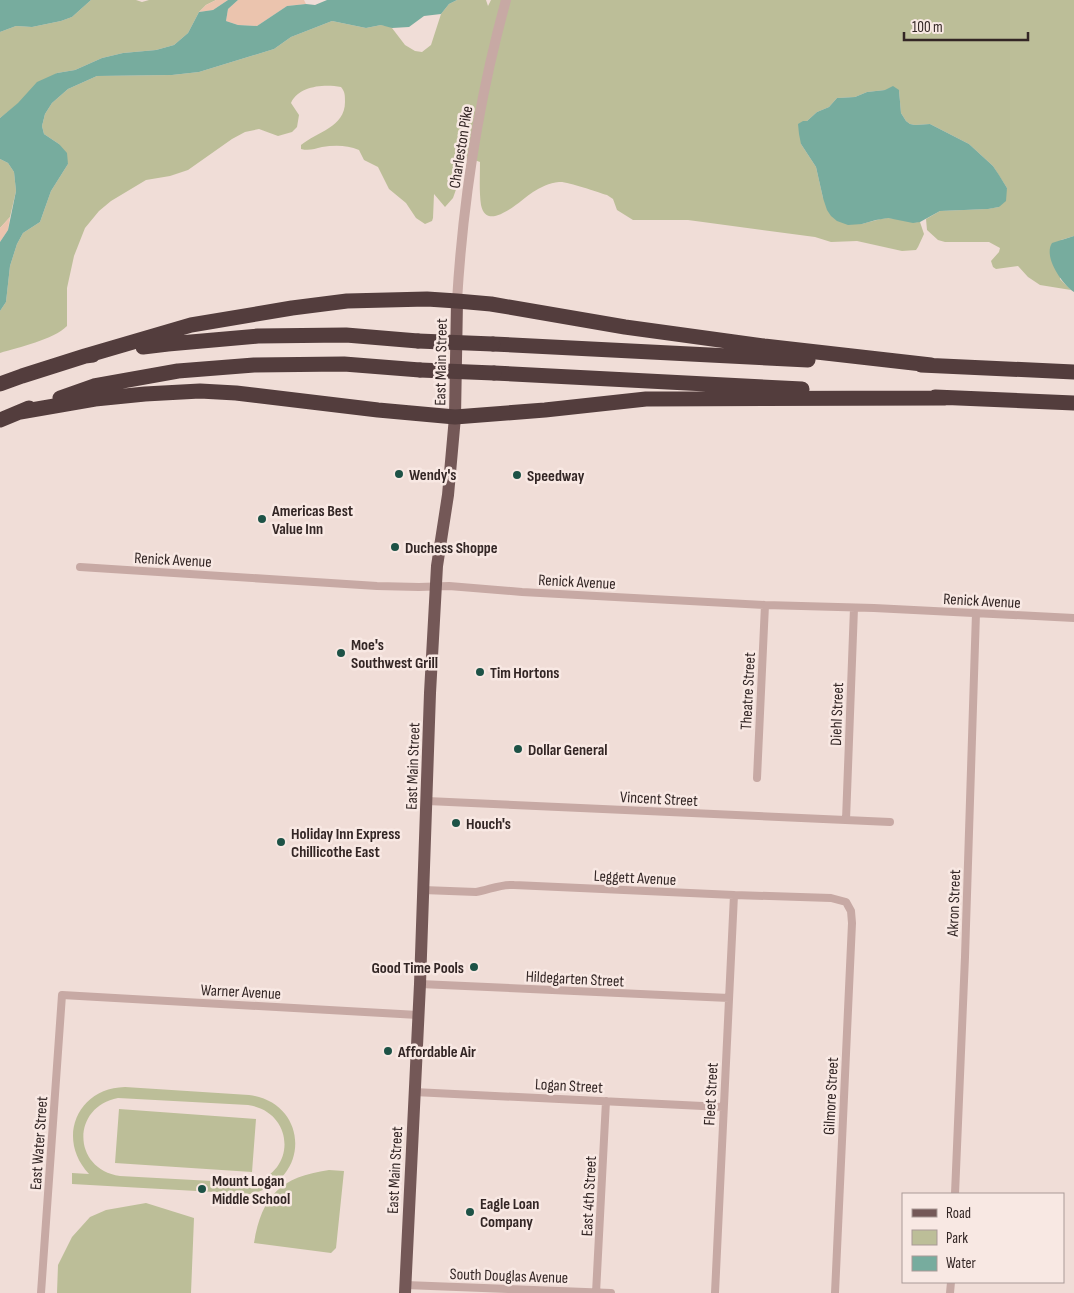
<svg xmlns="http://www.w3.org/2000/svg" width="1074" height="1293" font-family="'Sofia Sans Condensed',sans-serif">
<style>
.green{fill:#bcbe98;fill-rule:evenodd}
.sand{fill:#ebc4ae}
.water{fill:#77ac9e}
.lines{fill:none;stroke-linecap:round;stroke-linejoin:round}
.minor{stroke:#c7a9a4;stroke-width:8}
.tertiary{stroke:#c7a9a4;stroke-width:10}
.primary{stroke:#745857;stroke-width:12}
.motorway{stroke:#533d3d;stroke-width:15}
.motorway-bridge{stroke:#533d3d;stroke-width:15}
.poi-dot{fill:#1d5246;stroke:#f8e8e3;stroke-width:2}
.labels{text-anchor:middle;stroke-width:5;stroke-linejoin:round;paint-order:stroke}
.street-label{font-size:16px;fill:#332625;stroke:#f8e8e3}
.poi-label{font-size:16px;font-weight:bold;fill:#332625;stroke:#f8e8e3;text-anchor:start}
</style>
<rect width="100%" height="100%" fill="#f0ddd7"/>
<!-- green -->
<path class="green" d="M91,0H136L142,2L149,0H216L206,5L199,12L188,33L174,45L156,50L123,53L102,58L75,70L57,73L0,118V32L16,26L32,27L61,21L72,17Z
M457,0H486L488,6L491,0H1074V236L1061,240L1060,279L1071,290L1040,285L1028,277L1018,266L996,269L993,267L991,261L999,252L1000,248L989,242H945L938,240L927,230L926,219L940,211L987,209L999,207L1007,188L993,166L969,144L930,124L915,125L910,124L906,121L901,113L899,90H885L867,92L855,97L837,98L829,107L817,112L807,121H803L801,144L816,167L823,198L862,224C870,222 878,219 887,218C898,218 909,223 920,222L924,234L918,247L916,250L902,251L857,241L831,242L815,237L688,220H633L617,210L613,199L607,195C597,192 567,181 559,182C549,183 541,187 533,192C522,199 487,234 481,205C479,191 480,176 480,162L469,158L458,161L460,178L453,198L445,207L434,194L433,218L432,221L425,224L416,218L406,203L389,189L378,167L364,160L359,150C347,145 335,145 322,147C314,149 309,151 301,149V145C317,132 345,127 345,102C345,95 345,92 341,87C323,84 299,86 291,103L299,115L297,127L292,132L278,136L259,129L245,132L232,139L188,170L170,176L146,180L111,201L99,211L85,228L74,256L67,288V326C53,340 19,347 0,353V311L6,302L10,266L17,244L23,233L40,222L51,191L68,164L59,144L44,134L42,126L45,114L52,103L68,89L97,76L172,75L199,72L274,49L291,37L332,21L366,28L381,25L389,26L392,28L405,45L415,51L422,52L431,45L441,14L449,4Z
M0,159L8,163L14,172L16,191L10,217L0,228Z
M125,1087L249,1095C310,1103 311,1182 250,1194L72,1184V1173L89,1174C56,1139 77,1088 125,1087ZM118,1098L248,1105C296,1112 297,1175 249,1183L120,1176C72,1169 71,1107 118,1098Z
M119,1109L256,1119L252,1172L115,1163Z
M329,1170L344,1171L336,1248L331,1253L254,1243C262,1195 281,1177 329,1170Z
M146,1203L194,1218L191,1293H57L58,1265L72,1237L90,1217L106,1210Z"/>
<!-- sand -->
<path class="sand" d="M216,0H228L213,10L199,12L206,5Z
M238,0H304L306,4L287,6L257,26L238,25L226,21L228,9Z
M10,217L8,230L0,242V228Z"/>
<!-- water -->
<path class="water" d="M0,0H91L72,17L61,21L32,27L16,26L0,32Z
M228,0H238L228,9L226,21L238,25L257,26L287,6L306,4L315,5L327,0H457L449,4L441,14L424,16L409,27L392,28L381,25L366,28L332,21L291,37L274,49L199,72L172,75L97,76L68,89L52,103L45,114L42,126L44,134L59,144L67,153L68,164L51,191L40,222L23,233L17,244L10,266L6,302L0,311V242L8,230L16,191L14,172L8,163L0,159V118L18,103L37,82L57,73L75,70L102,58L123,53L156,50L174,45L188,33L199,12L213,10Z
M893,86L899,90L901,113L906,121L910,124L915,125L930,124L969,144L993,166L999,175L1007,188L1006,201L999,207L988,209L940,211L920,222L913,223L888,218L876,220L862,224L848,225L837,221L831,216L827,210L823,198L816,167L801,144L799,134L798,124L803,121H807L817,112L829,107L837,98L855,97L867,92L885,90Z
M1074,236V292C1062,284 1043,257 1052,243Z"/>
<g class="lines">
<!-- minor -->
<path class="minor" d="M80,567L377,586L419,587L449,586L522,592L765,605L874,608L1074,618
M757,778L765,605
M427,801L890,822
M846,820L854,608
M423,890L476,892C489,890 500,884 514,885L734,895L831,898L846,902L851,911L852,923L835,1293
M420,984L729,998
M414,1092L723,1107
M955,1194L965,957L976,613
M405,1285L611,1293
M41,1293L62,995L418,1015
M596,1293L606,1101
M715,1293L734,895
M950,1293L951,1282"/>
<!-- tertiary -->
<path class="tertiary" d="M457,301C463,199 479,98 506,0"/>
<!-- primary -->
<path class="primary" d="M405,1293L420,984L430,693L437,566L448,495L455,417L457,301"/>
<!-- motorway -->
<path class="motorway" d="M493,344L808,360
M143,347L168,344L258,336L346,335L418,341
M85,356L191,325L292,308L347,301L427,299L457,301L491,304L625,327L764,346L931,365
M921,365L1074,372
M494,373L802,389
M0,384L22,376L85,356L93,355
M935,397L1074,403
M60,398L94,386L178,371L254,365L344,364L420,370
M20,412L95,399L145,394L200,391L236,393L378,410L455,417L545,410L646,399L945,398
M0,420L29,408"/>
<!-- motorway-bridge -->
<path class="motorway-bridge" d="M418,341L493,344
M420,370L494,373"/>
</g>
<!-- markers -->
<g class="poi-dot">
<circle cx="399" cy="474" r="5"/>
<circle cx="517" cy="475" r="5"/>
<circle cx="262" cy="519" r="5"/>
<circle cx="395" cy="547" r="5"/>
<circle cx="341" cy="653" r="5"/>
<circle cx="480" cy="672" r="5"/>
<circle cx="518" cy="749" r="5"/>
<circle cx="456" cy="823" r="5"/>
<circle cx="281" cy="842" r="5"/>
<circle cx="474" cy="967" r="5"/>
<circle cx="388" cy="1051" r="5"/>
<circle cx="202" cy="1189" r="5"/>
<circle cx="470" cy="1212" r="5"/>
</g>
<g class="labels">
<!-- street labels -->
<g class="street-label">
<text transform="translate(460 147) rotate(-81)" y="6">Charleston Pike</text>
<text transform="translate(440 362) rotate(-89)" y="6">East Main Street</text>
<text transform="translate(173 559) rotate(3)" y="6">Renick Avenue</text>
<text transform="translate(577 581) rotate(3)" y="6">Renick Avenue</text>
<text transform="translate(982 600) rotate(3)" y="6">Renick Avenue</text>
<text transform="translate(747 691) rotate(-87)" y="6">Theatre Street</text>
<text transform="translate(836 714) rotate(-88)" y="6">Diehl Street</text>
<text transform="translate(412 766) rotate(-88)" y="6">East Main Street</text>
<text transform="translate(659 798) rotate(3)" y="6">Vincent Street</text>
<text transform="translate(635 877) rotate(3)" y="6">Leggett Avenue</text>
<text transform="translate(953 903) rotate(-88)" y="6">Akron Street</text>
<text transform="translate(575 978) rotate(3)" y="6">Hildegarten Street</text>
<text transform="translate(241 991) rotate(3)" y="6">Warner Avenue</text>
<text transform="translate(569 1085) rotate(3)" y="6">Logan Street</text>
<text transform="translate(710 1094) rotate(-87)" y="6">Fleet Street</text>
<text transform="translate(830 1096) rotate(-87)" y="6">Gilmore Street</text>
<text transform="translate(38 1143) rotate(-86)" y="6">East Water Street</text>
<text transform="translate(394 1170) rotate(-87)" y="6">East Main Street</text>
<text transform="translate(588 1196) rotate(-87)" y="6">East 4th Street</text>
<text transform="translate(509 1275) rotate(2)" y="6">South Douglas Avenue</text>
</g>
<!-- poi labels -->
<g class="poi-label">
<text x="409" y="480">Wendy's</text>
<text x="527" y="481">Speedway</text>
<text x="272" y="516">Americas Best<tspan x="272" dy="18">Value Inn</tspan></text>
<text x="405" y="553">Duchess Shoppe</text>
<text x="351" y="650">Moe's<tspan x="351" dy="18">Southwest Grill</tspan></text>
<text x="490" y="678">Tim Hortons</text>
<text x="528" y="755">Dollar General</text>
<text x="466" y="829">Houch's</text>
<text x="291" y="839">Holiday Inn Express<tspan x="291" dy="18">Chillicothe East</tspan></text>
<text x="464" y="973" text-anchor="end">Good Time Pools</text>
<text x="398" y="1057">Affordable Air</text>
<text x="212" y="1186">Mount Logan<tspan x="212" dy="18">Middle School</tspan></text>
<text x="480" y="1209">Eagle Loan<tspan x="480" dy="18">Company</tspan></text>
</g>
</g>
<!-- legend -->
<rect x="902" y="1193" width="162" height="90" fill="#f8e8e3" stroke="#a99a97"/>
<rect x="912" y="1209" width="25" height="8" fill="#745857" stroke="#a99a97"/>
<text x="946" y="1218" font-size="15" fill="#332625">Road</text>
<rect x="912" y="1230" width="25" height="15" fill="#bcbe98" stroke="#a99a97"/>
<text x="946" y="1243" font-size="15" fill="#332625">Park</text>
<rect x="912" y="1256" width="25" height="15" fill="#77ac9e" stroke="#a99a97"/>
<text x="946" y="1268" font-size="15" fill="#332625">Water</text>
<!-- scale -->
<path d="M904 32v8h124v-8" fill="none" stroke="#332625" stroke-width="2.5"/>
<text x="912" y="32" font-size="15" fill="#332625" stroke="#f8e8e3" stroke-width="4" paint-order="stroke">100 m</text>
</svg>
